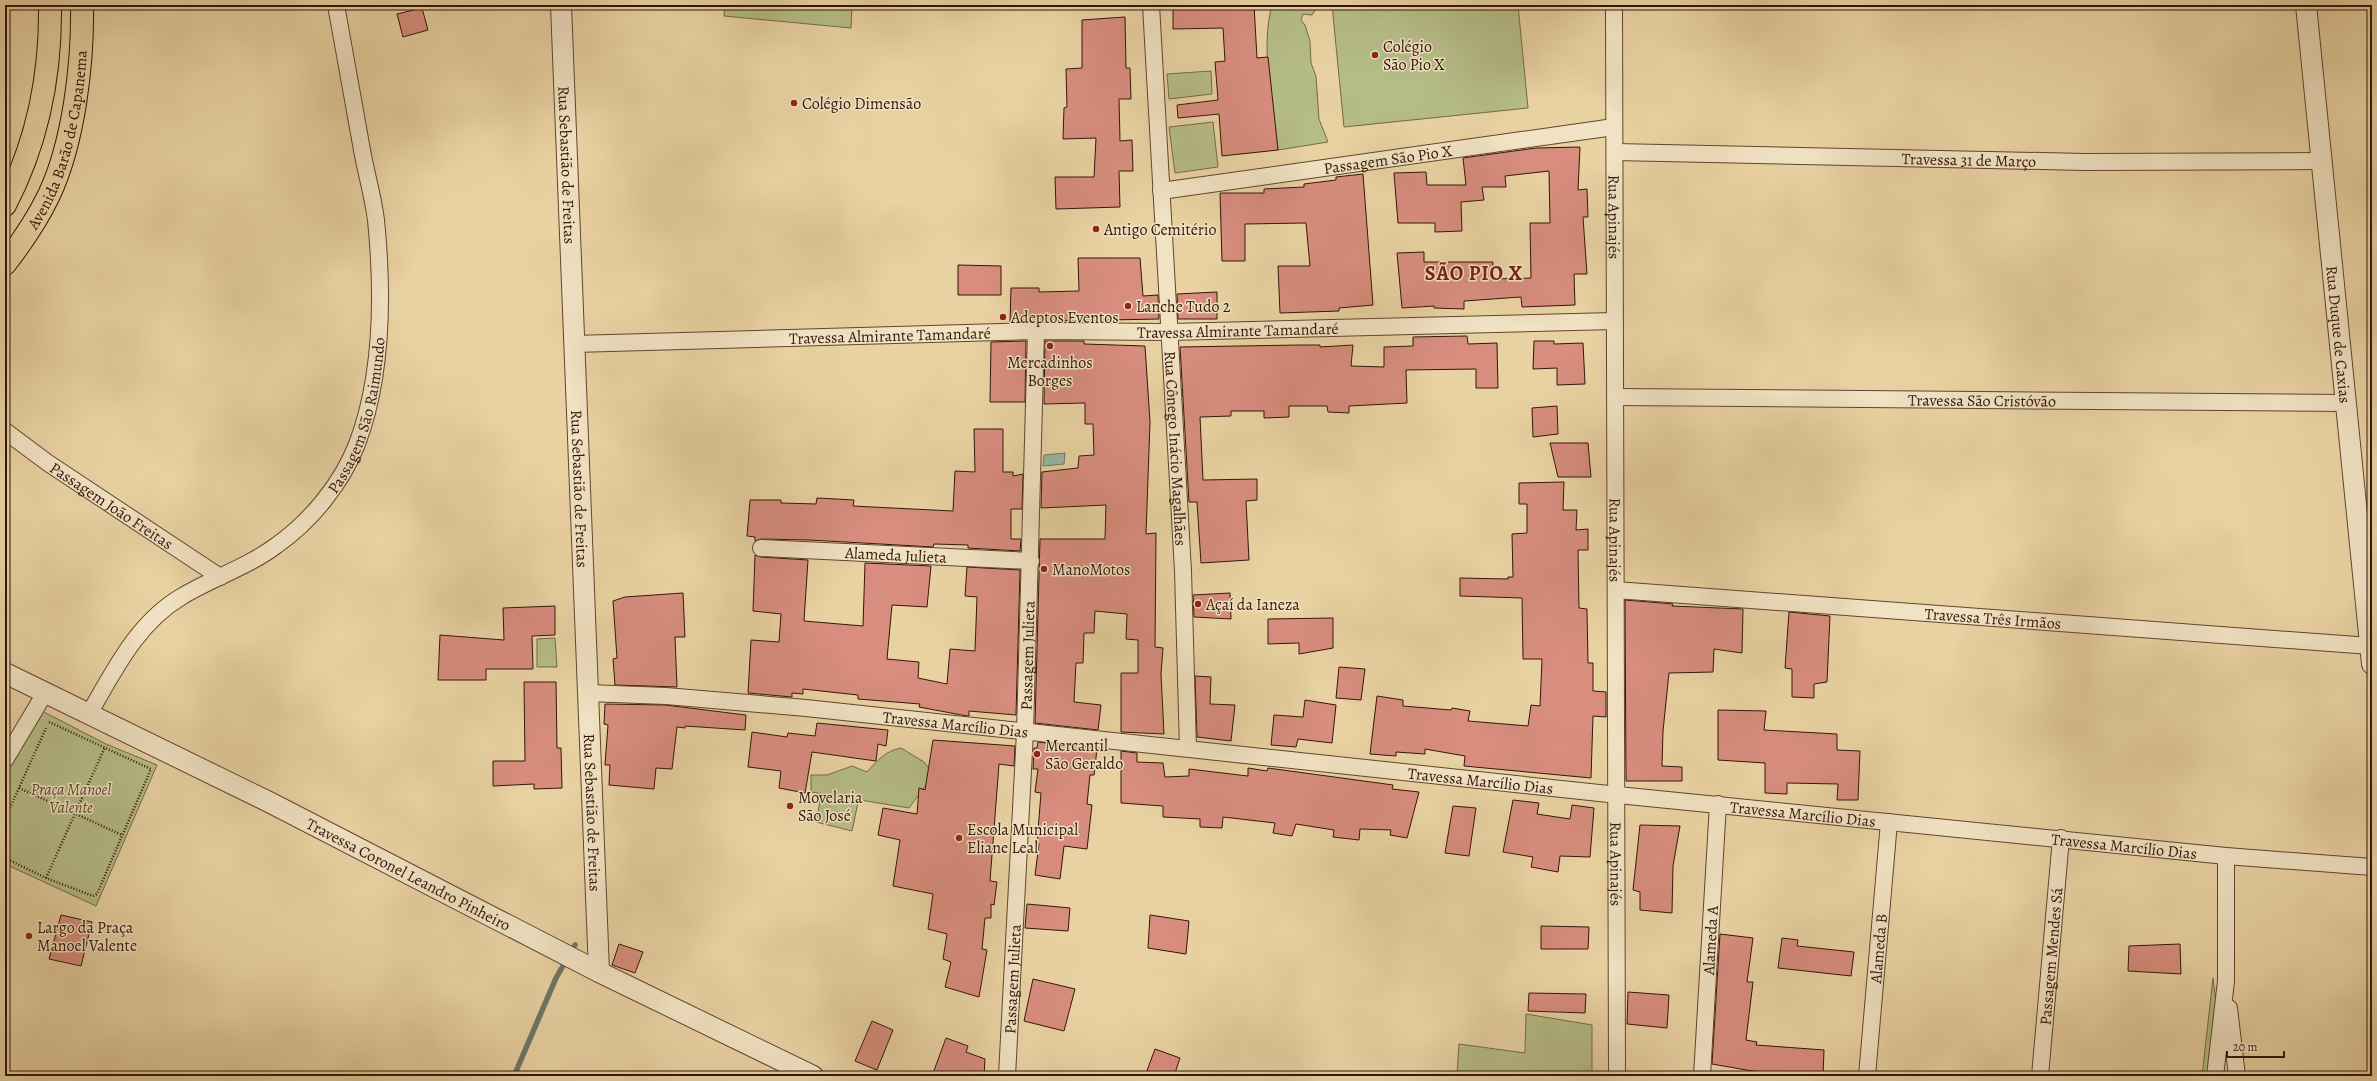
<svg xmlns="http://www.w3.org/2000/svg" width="2377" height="1081" font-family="Alegreya,serif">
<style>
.green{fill:#b5bc86;stroke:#746947}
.water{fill:#97b8a7;stroke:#6f7767}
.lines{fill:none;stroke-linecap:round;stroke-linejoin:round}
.stream{stroke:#6f7767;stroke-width:5.5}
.building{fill:#d88d7e;stroke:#321608}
.minor-casing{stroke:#60452e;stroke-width:18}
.tertiary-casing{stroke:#60452e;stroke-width:22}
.primary-casing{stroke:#321608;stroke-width:24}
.path{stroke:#321608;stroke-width:2.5;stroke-dasharray:1 2;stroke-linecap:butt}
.minor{stroke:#f1e2c3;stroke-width:16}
.tertiary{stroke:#f1e2c3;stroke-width:20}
.primary{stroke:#e9d2a2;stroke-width:22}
.poi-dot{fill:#8f2418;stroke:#f1e2c3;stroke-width:1.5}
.labels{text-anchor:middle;stroke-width:3;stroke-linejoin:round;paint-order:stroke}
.poi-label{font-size:16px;fill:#321608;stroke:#f1e2c3;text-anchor:start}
.street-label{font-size:16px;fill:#321608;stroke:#f1e2c3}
.park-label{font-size:16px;font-style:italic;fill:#59482e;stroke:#f1e2c3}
.district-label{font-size:20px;font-weight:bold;letter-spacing:1px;fill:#7a1f14;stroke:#f1e2c3}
</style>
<rect width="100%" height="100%" fill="#e9d2a2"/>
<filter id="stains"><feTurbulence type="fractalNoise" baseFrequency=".005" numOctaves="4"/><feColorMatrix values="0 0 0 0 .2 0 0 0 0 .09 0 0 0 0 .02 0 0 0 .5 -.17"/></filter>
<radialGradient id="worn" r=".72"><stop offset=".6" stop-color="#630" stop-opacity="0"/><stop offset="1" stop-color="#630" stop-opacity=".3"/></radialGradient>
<!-- green -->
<path class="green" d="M725,5H852L851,28L724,16Z
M1272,5H1318L1312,15L1303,14L1301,20L1305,25L1310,41L1311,63L1316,76L1319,119L1328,142L1278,150C1273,106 1260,48 1272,5Z
M1332,5H1518L1528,108L1344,127Z
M1211,71L1212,94L1169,99L1167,74Z
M1213,122L1218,167L1175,173L1169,127Z
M555,638L557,667H537V639Z
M42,711L106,744L157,765L96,906L5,864V760Z
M901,748L924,762L930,770L929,781L909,808L811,792V775H827L852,766L867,772C877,761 885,751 901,748Z
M821,796L858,803L852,831L816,822Z
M2213,978L2225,1076H2202Z
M1526,1014L1592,1025V1076H1457L1459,1044L1525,1053Z"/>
<!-- water -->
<path class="water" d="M1065,453L1064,464L1043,466L1044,455Z"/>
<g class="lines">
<!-- stream -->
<path class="stream" d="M514,1076L556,978L575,945"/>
</g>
<!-- building -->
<path class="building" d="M1221,5H1254L1257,58L1268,57L1278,150L1222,156L1219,114L1178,118L1177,105L1218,100L1215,62L1225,61L1223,28L1173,29V9Z
M422,8L428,30L403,37L397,14Z
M1125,17L1126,68H1130L1131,99H1119L1120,141L1132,140L1133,171H1119L1120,207L1056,209L1055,177H1094L1096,138L1063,139L1064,108L1067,107L1066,69L1082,68V20Z
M1580,147L1578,190L1587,189L1588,217H1583L1587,274H1574L1575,305L1522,307L1521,297L1464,301V309L1434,308V306L1402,308L1397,253L1424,252V262H1493V279L1531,278L1530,223H1550L1549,171L1505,176L1506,187H1482L1484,200L1461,202L1462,231L1435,232V223H1398L1394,173L1426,172L1427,185H1466L1463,158L1536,148Z
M1363,174L1373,305L1339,308V311L1280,313L1278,266H1310L1306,223L1245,224V261H1222L1220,193H1264V189L1304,187V184L1336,180V177Z
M1078,258H1140L1143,296L1158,295L1159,319L1010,322L1011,288H1039V292L1079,291Z
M958,265L1001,266V295H958Z
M1217,292V319H1178L1177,294Z
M1467,336L1468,344L1497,343L1498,388H1476V369L1406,370L1407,403L1349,406V413L1328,412L1327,406H1289V417L1264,418V411H1231V416L1200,417L1203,480L1257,479V500L1246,501L1249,560L1201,563L1197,502H1189L1180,347L1299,345H1320V347L1353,345L1351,366L1384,367V347L1413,346V337Z
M1026,341L1025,402H990L991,342Z
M1045,341H1084V344L1145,346L1150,422L1146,534L1156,533L1155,647L1163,648L1161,674L1164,734L1121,732V673H1138V640L1126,639L1127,614L1095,611L1094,633H1084L1083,663H1076L1074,702L1101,705L1098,730L1035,723L1040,539H1105L1106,505L1041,508L1042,472L1078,468L1079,456L1094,455L1093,424H1085V403L1044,404Z
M1534,341H1554V344L1583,343L1585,384L1557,385V368L1533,369Z
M1557,406L1558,434L1533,437L1532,408Z
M974,429H1003V472H1013V476L1023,474L1022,509H1011V539H1021L1020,551L968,548V545L934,544L933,547L810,540L761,539L755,541V537L747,536L750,500H781V503L816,504L817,498L854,500L853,506L953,511L955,471L975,472Z
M1550,443H1588L1591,477H1558Z
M1564,482L1563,510H1577L1576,530L1588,529V550H1578L1579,608L1587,609L1588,663H1593V691L1606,692V717L1593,716L1591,778L1464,766L1465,756L1425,749V754L1396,752V756L1370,754L1377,696L1403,700V706L1451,710L1452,708L1470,711L1468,721L1528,726L1531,705L1540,706L1542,659H1523L1522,598L1460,596V578L1508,579V577H1513L1512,534L1527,533V504H1519V483Z
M755,555L761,557L808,560L804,621L863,626L865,563L931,566L927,607L892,605L887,659L919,662L918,678L947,684L950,649L975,651L977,597L965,596L967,567L1020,570L1016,715L969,711V716H967L919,707L920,704L858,699V695L803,689V694L792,693V697L748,693L751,640L779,642L781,614L753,611Z
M683,593L685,637H675L677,687L615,685L613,659L617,658L613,601L625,597Z
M1230,593L1231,619L1194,617L1193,595Z
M1625,600L1673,604L1672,606L1743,609L1742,653L1714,649L1713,672L1669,673L1663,731L1662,766L1682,767V781H1626Z
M555,606V635L532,636L533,669H486V680H438L440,635L504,640L503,608Z
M1789,612L1830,616L1827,682L1814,684V698L1792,697V669L1785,668Z
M1333,618V648L1299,654V643L1268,644V619Z
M1339,667L1365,669L1361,700L1336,698Z
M1195,676L1211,677L1210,704L1235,705L1231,741L1197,737Z
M524,682H556L557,748H561L562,788L534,789V784L493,786V761H525Z
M1305,700L1336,705L1332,743L1298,739L1296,747L1271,745L1274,715L1303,717Z
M605,704L665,705L746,715L745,730L685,726V728L677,727L672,769L656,768L654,789L609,785L610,765H605L608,725L604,724Z
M1718,710L1766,711L1764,730L1837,734V750L1860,751L1858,800H1837L1838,784L1787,783V794L1765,793V763L1718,760Z
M817,723L888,730L886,746L878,744L876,761L812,752L805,793L779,788L781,771L748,767L752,732L787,737L788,733L815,736Z
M933,740L1015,746L1014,766L999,764L990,881L997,882L994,905L991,904V918H985L982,949L987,950L979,997L945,987L951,962L943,959L947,934L928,929L933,894L893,886L900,840L878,835L883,808L917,814L919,788L925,790Z
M1038,742L1097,749L1094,775H1090L1087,804L1092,805L1087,849L1064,846L1060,879L1035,875L1039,844L1037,843L1041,793L1035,792L1038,769H1033L1034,748H1037Z
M1121,751L1137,753V762L1163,763L1165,777L1189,776V769L1248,776V768L1267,771L1268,768L1393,785L1392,789L1419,792L1407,838L1390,835L1391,830L1360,829L1359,840L1333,837L1334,830L1296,824L1292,836L1273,833L1275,823L1223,817L1222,828L1200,827V819L1163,817V806L1121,803Z
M1513,800L1539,803L1537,814L1570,819L1572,805L1594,808L1590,857L1560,856L1558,872L1531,867L1533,857L1503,852Z
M1453,806L1476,808L1469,856L1445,853Z
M1640,825L1680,826L1673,866L1672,913L1640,910V892L1633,890Z
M1027,904L1070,908L1068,931L1025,928Z
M61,915L92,922L81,966L49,959Z
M1150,915L1189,921L1186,954L1148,948Z
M1541,926L1589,927L1588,949H1541Z
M1720,934L1753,938L1747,982H1753L1746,1040L1757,1042L1756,1045L1824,1050L1823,1076L1752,1071L1712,1064Z
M1782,938L1798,940L1797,946L1854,952L1851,976L1778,968Z
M619,944L643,952L635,973L612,965Z
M2180,944L2181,974L2128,971L2129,946Z
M1033,979L1075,989L1064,1031L1024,1021Z
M1628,992L1669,995L1667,1028L1627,1024Z
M1529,993L1586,994L1585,1013L1528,1011Z
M872,1021L893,1030L877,1070L855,1061Z
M946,1038L968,1046L966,1052L985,1059L984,1076H932Z
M1155,1049L1180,1058L1174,1076H1145Z"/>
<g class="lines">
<!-- minor casing -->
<g class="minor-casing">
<g id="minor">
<path id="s1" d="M1151,5L1183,571L1188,748"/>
<path id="s2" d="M1614,5L1617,1076"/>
<path id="s3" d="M1615,152L2085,162L2323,161"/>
<path id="s4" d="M1161,191L1614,127"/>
<path id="s5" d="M574,344L1036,331L1170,332L1614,321"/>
<path id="s6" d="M1616,397L2347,403"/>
<path id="s7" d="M5,431L48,463L220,577"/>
<path id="s8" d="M761,548L1031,561"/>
<path id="s9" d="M1616,590L2370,646"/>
<path id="s10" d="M588,693L666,696L806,708L1618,795L2226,856L2372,867"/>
<path id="s11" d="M89,714C114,671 137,623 181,597C212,578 248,567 277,545C311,521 342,483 357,444C383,376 383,291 376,220C373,196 366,173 362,150C353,102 345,53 336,5"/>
<path d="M5,760L45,693"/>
<path d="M2229,1008L2237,1076"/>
<path id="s12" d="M1007,1076L1025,732L1036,331"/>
<path id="s13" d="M1702,1076L1718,804"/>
<path id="s14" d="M1867,1076L1889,822"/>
<path id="s15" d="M2040,1076L2061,838"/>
<path d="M2215,1076L2226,981V856"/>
</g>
</g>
<!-- tertiary casing -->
<g class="tertiary-casing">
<g id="tertiary">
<path id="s16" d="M561,5L599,972"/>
<path id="s17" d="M2306,5L2372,664"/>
<path id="s18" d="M5,673L269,802L599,972L813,1076"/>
</g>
</g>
<!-- primary casing -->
<g class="primary-casing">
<g id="primary">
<path d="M5,205C38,142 51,77 50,5"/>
<path id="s19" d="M5,264C22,242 37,220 49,195C74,142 83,63 82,5"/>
</g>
</g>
<!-- path -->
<path class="path" d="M19,788L122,835
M5,819L46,728
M5,858L46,878L93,896L97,894L151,769L49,722
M46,878L105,747"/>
<!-- minor -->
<use href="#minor" class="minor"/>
<!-- tertiary -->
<use href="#tertiary" class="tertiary"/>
<!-- primary -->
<use href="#primary" class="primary"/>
</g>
<!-- markers -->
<g class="poi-dot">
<circle cx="1375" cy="55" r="4"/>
<circle cx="794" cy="103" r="4"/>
<circle cx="1096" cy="229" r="4"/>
<circle cx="1128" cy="306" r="4"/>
<circle cx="1003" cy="317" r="4"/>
<circle cx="1050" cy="346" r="4"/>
<circle cx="1044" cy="569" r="4"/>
<circle cx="1198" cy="604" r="4"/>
<circle cx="1037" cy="754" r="4"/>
<circle cx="790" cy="806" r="4"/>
<circle cx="959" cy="838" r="4"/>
<circle cx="29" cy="936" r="4"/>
</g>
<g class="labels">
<!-- poi labels -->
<g class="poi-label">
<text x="1383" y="52">Colégio<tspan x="1383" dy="18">São Pio X</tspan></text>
<text x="802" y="109">Colégio Dimensão</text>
<text x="1104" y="235">Antigo Cemitério</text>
<text x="1136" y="312">Lanche Tudo 2</text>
<text x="1011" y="323">Adeptos Eventos</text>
<text x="1050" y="368" text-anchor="middle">Mercadinhos<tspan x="1050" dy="18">Borges</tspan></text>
<text x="1052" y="575">ManoMotos</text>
<text x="1206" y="610">Açaí da Ianeza</text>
<text x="1045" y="751">Mercantil<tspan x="1045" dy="18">São Geraldo</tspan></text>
<text x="798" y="803">Movelaria<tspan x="798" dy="18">São José</tspan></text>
<text x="967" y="835">Escola Municipal<tspan x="967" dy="18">Eliane Leal</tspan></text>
<text x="37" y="933">Largo da Praça<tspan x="37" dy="18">Manoel Valente</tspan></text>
</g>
<!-- street labels -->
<g class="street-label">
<text dy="6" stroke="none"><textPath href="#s19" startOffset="138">Avenida Barão de Capanema</textPath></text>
<text dy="6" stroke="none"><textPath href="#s4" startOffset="229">Passagem São Pio X</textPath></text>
<text dy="6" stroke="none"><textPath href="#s3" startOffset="354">Travessa 31 de Março</textPath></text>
<text dy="6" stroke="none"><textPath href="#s16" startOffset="160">Rua Sebastião de Freitas</textPath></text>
<text dy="6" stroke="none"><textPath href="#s2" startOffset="212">Rua Apinajés</textPath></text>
<text dy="6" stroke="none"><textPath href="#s5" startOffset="664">Travessa Almirante Tamandaré</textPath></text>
<text dy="6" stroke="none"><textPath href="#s17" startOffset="331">Rua Duque de Caxias</textPath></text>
<text dy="6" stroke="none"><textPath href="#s5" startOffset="316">Travessa Almirante Tamandaré</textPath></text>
<text dy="6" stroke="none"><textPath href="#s6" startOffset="366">Travessa São Cristóvão</textPath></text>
<text dy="6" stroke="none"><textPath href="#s11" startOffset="418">Passagem São Raimundo</textPath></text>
<text dy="6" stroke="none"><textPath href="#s1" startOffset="444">Rua Cônego Inácio Magalhães</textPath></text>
<text dy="6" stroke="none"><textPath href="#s16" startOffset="484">Rua Sebastião de Freitas</textPath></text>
<text dy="6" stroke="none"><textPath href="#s7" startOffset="130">Passagem João Freitas</textPath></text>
<text dy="6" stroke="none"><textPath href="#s2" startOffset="535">Rua Apinajés</textPath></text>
<text dy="6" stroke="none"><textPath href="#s8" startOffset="135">Alameda Julieta</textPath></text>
<text dy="6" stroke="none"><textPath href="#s9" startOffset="378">Travessa Três Irmãos</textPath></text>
<text dy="6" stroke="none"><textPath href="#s12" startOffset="421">Passagem Julieta</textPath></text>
<text dy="6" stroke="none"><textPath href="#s10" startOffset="369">Travessa Marcílio Dias</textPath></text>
<text dy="6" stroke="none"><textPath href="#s10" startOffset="897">Travessa Marcílio Dias</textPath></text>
<text dy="6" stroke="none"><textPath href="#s16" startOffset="808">Rua Sebastião de Freitas</textPath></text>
<text dy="6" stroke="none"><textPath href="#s10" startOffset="1221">Travessa Marcílio Dias</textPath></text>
<text dy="6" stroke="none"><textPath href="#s10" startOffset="1544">Travessa Marcílio Dias</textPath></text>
<text dy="6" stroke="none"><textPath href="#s2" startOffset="859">Rua Apinajés</textPath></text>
<text dy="6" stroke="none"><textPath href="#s18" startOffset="451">Travessa Coronel Leandro Pinheiro</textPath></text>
<text dy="6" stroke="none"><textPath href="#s13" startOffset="136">Alameda A</textPath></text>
<text dy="6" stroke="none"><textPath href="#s14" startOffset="128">Alameda B</textPath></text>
<text dy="6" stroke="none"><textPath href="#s15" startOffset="120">Passagem Mendes Sá</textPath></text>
<text dy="6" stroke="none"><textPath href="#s12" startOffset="97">Passagem Julieta</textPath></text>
</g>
<!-- park labels -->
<g class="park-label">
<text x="71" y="795">Praça Manoel<tspan x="71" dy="18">Valente</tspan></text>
</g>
<!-- district labels -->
<g class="district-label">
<text x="1474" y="280">SÃO PIO X</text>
</g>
</g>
<!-- margin -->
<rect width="2377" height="1081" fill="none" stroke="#e9d2a2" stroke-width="20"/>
<rect x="6" y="6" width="2365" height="1069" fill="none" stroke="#321608" stroke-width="2"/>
<rect x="10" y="10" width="2357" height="1061" fill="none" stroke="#321608"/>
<!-- scale -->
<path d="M2227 1051v6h57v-6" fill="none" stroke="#321608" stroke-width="2"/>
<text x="2233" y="1051" font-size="12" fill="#321608" stroke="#f1e2c3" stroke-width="3" paint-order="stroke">20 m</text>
<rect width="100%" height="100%" filter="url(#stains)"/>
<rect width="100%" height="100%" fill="url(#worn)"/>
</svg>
